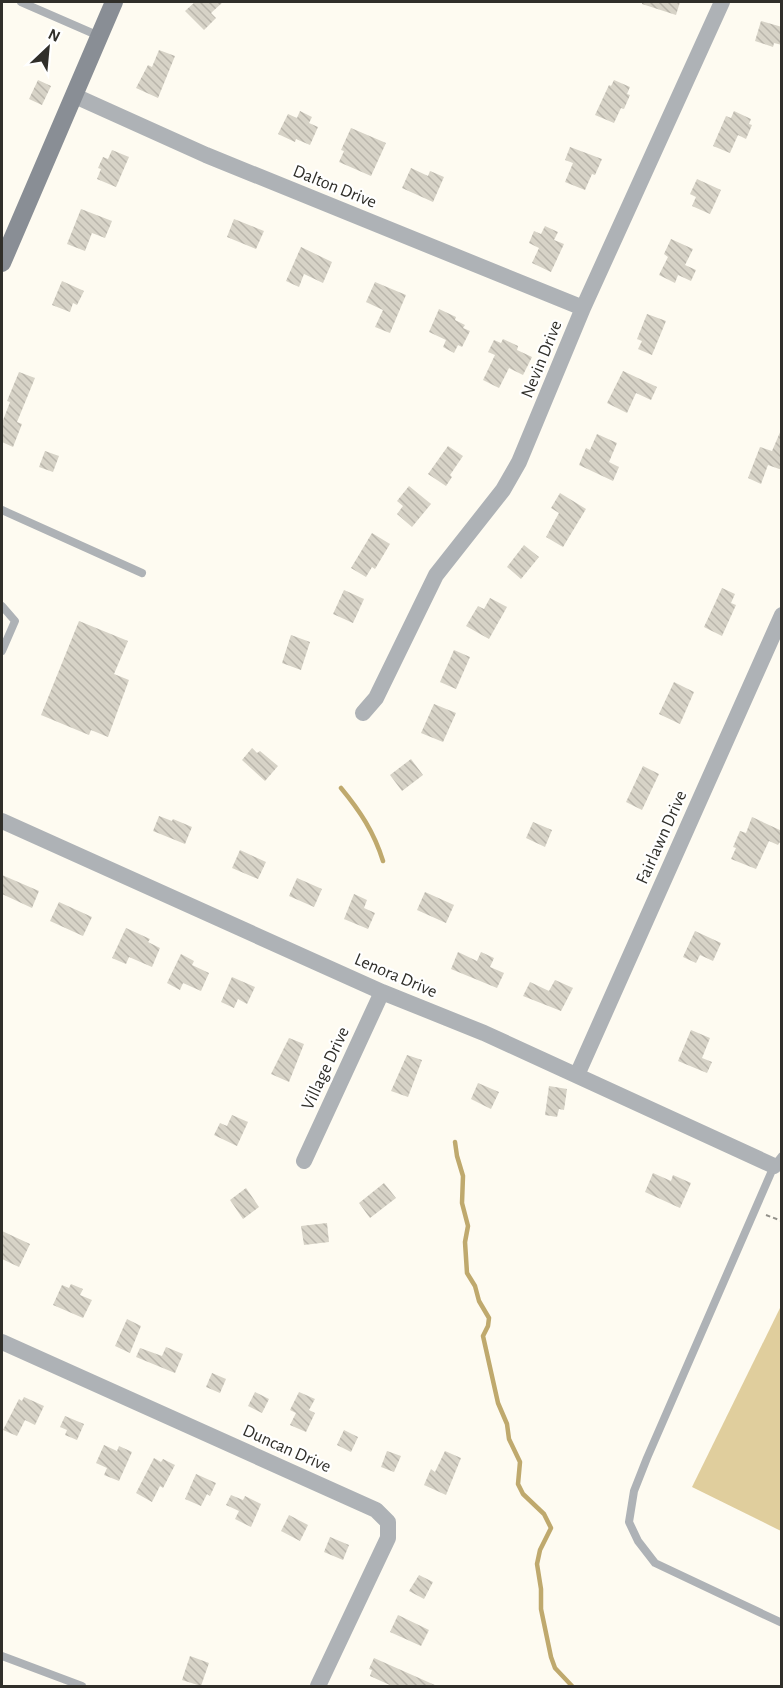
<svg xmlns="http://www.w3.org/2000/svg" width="783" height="1688" font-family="'Alegreya Sans',sans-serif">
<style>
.grass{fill:#e0ce9d}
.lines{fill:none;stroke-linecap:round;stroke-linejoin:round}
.stream{stroke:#bfa96d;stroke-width:4.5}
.building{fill:url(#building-back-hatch)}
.path{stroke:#93918a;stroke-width:2;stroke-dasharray:4.5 3;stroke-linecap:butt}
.lane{stroke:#aeb2b6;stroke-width:8}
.street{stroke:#aeb2b6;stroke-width:16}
.secondary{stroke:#898e95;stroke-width:18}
.labels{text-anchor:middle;stroke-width:4.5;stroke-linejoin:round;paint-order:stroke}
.street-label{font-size:18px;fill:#302f2a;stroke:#fff}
</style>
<defs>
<pattern id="building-back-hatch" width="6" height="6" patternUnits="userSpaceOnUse" patternTransform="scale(1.5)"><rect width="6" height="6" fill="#d7d3c7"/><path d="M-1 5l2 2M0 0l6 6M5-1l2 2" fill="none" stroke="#b9b5ab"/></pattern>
</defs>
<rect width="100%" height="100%" fill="#fefbf1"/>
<!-- grass -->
<path class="grass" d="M781,1306V1531L692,1487Z"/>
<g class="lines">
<!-- stream -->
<path class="stream" d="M341,788C360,811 374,832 383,861
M455,1142L457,1156L463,1176L462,1203L468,1226L465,1242L467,1273L475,1286L479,1301L489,1318L488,1326L483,1336L498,1403L507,1424L509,1439L520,1462L518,1484L523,1494L544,1514L551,1528L540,1550L537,1564L541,1589V1609L551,1657L555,1668L572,1686"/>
</g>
<!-- building -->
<path class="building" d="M195,2H223L211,13L216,18L204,30L185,11Z
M642,2H680L676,15L642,4Z
M761,21L782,27V45L774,43L773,47L755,41Z
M159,50L175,56L158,98L136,88L148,65L152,67Z
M38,80L51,86L42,105L29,99Z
M614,80L630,87L627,94L630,95L624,109L621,108L614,123L595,115L609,85L611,86Z
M300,111L312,117L309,123L318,127L310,145L296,139L295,142L278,134L288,114L297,118Z
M734,111L751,119L749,124L752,125L746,139L738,135L730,153L713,146L726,116L731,118Z
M351,128L386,143L371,176L339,162L344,151L341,150Z
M570,147L602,159L595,175L592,174L585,190L565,182L573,163L565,160Z
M112,150L129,157L116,187L97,179L101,169L98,168L103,157L108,159Z
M411,168L428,176L430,171L444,177L433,202L402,188Z
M697,179L721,190L710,214L692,206L696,197L690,194Z
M81,209L112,221L105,238L92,233L85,251L67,244Z
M234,219L264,231L256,249L227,237Z
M545,226L558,232L554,240L564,244L551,272L532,263L539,248L529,243L534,231L541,234Z
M671,239L693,249L685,265L696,270L691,281L678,275L675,283L659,275L668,257L664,254Z
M301,247L332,262L323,283L304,274L299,287L286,281Z
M62,281L84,291L77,305L73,303L70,312L52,305Z
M375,282L406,295L390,333L375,327L383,310L366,302Z
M439,309L456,317L455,320L465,325L463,328L470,331L462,347L458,345L454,353L443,347L446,340L429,332Z
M647,314L666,321L652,355L638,349L642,341L637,339Z
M503,339L518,346L517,350L532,357L523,375L509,368L499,388L483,380L495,355L488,352L494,340L501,343Z
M623,371L657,387L651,400L636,393L627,413L607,403Z
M19,372L35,378L17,422L22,424L13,447L2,442V423L10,402L7,401Z
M781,430L782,470L768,465L761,484L748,478L760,447L772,451Z
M597,434L617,443L609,462L619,467L613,481L579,465L586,448L590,450Z
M448,446L463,456L450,475L452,477L446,486L428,474Z
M45,451L59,456L53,472L39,467Z
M409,486L431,504L412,527L397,514L403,506L397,501Z
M560,493L586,509L563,547L546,537L559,513L551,508Z
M372,533L390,544L375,569L372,567L366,577L351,568Z
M524,545L539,557L521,579L507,567Z
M722,588L735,594L731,603L736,605L722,636L704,627Z
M344,590L364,599L353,623L333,614Z
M490,598L507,607L489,639L466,626L478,606L484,609Z
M79,621L128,641L114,674L129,680L108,737L91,730L89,735L41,715Z
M291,635L310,642L301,670L282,663Z
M454,650L470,657L456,689L440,682Z
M674,682L694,692L680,724L659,714Z
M434,704L456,713L443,742L421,733Z
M252,748L257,753L260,751L278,766L265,781L242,760Z
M411,759L423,775L402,791L390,775Z
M643,766L659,774L642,810L626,802Z
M159,816L172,821L173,819L192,827L185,844L153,831Z
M752,817L782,831V839L778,845L769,841L756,869L731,859L736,848L733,847L740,831L746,833Z
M533,822L552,830L545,847L526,838Z
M240,850L266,862L258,879L232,868Z
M2,875L39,891L32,908L2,894Z
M297,878L322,889L314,907L289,896Z
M425,892L454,905L446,923L417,910Z
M354,894L367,900L364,908L375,913L368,929L344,919Z
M59,902L92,917L83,936L50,921Z
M126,928L150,939L148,942L160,948L152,967L129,957L126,964L112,958Z
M695,931L721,943L713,961L700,955L696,963L683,957Z
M458,952L477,961L481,952L494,958L490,967L504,973L497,988L451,969Z
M181,954L194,961L192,965L209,973L201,991L183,983L180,990L167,983Z
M232,977L255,987L247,1004L238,999L234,1008L221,1002Z
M555,980L573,988L561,1011L523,996L530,982L549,991Z
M691,1030L710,1038L702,1058L712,1062L707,1073L678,1061Z
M289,1038L304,1044L289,1082L271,1074Z
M407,1055L422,1060L408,1097L391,1091Z
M478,1083L499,1092L491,1109L471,1099Z
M549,1086L567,1089L564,1110L559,1109L557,1117L545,1115Z
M232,1115L248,1122L237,1146L214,1135L220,1123L227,1126Z
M653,1173L671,1181L673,1175L691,1183L680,1208L645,1192Z
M384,1183L396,1198L370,1218L359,1203Z
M246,1188L259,1207L243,1219L230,1200Z
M327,1223L329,1242L304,1245L301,1226Z
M2,1231L30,1244L19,1267L2,1259Z
M71,1284L83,1289L80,1295L92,1300L83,1318L53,1305L62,1285L69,1288Z
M127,1319L141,1326L130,1353L115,1346Z
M166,1347L183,1354L175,1373L136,1357L140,1348L162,1356Z
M212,1373L226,1379L220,1393L206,1387Z
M255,1392L269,1399L262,1413L248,1406Z
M299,1392L315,1399L309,1410L315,1413L306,1432L290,1425L296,1413L290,1410Z
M24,1397L44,1406L35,1425L25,1420L17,1436L3,1430L19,1399L22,1401Z
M65,1416L84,1424L77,1440L65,1435L67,1430L60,1427Z
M344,1430L358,1437L351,1452L337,1445Z
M104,1445L117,1451L119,1446L132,1452L119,1481L104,1475L107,1468L96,1463Z
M387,1451L401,1456L394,1472L381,1467Z
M445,1451L461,1458L446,1495L424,1485L431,1469L435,1472Z
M154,1458L161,1462L163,1459L175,1465L163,1488L160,1486L152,1502L136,1493Z
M196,1474L216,1483L210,1496L207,1494L201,1506L185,1499Z
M231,1495L243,1500L245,1496L261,1504L251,1527L235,1519L239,1511L226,1505Z
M289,1515L308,1525L300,1541L281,1531Z
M330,1537L349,1545L343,1560L324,1552Z
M419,1575L433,1582L424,1599L409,1591Z
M398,1615L429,1630L421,1646L390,1632Z
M190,1656L209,1663L201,1686L182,1680Z
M374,1658L437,1686H392L370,1676L372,1670L369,1669Z"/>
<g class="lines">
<!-- path -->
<path class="path" d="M766,1215L782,1221"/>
<!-- lane -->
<path class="lane" d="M21,2L99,36
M2,510L142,573
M2,606L15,621L2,651
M782,1156L774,1166L647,1458L634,1491L629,1522L638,1541L655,1563L782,1623
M2,1656L82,1686"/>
<!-- street -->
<path class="street" d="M75,96L206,155L583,308
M363,713L376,698L436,575L503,490L519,462L583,308L722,2
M2,821L382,992L484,1033L774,1166
M577,1075L782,615
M304,1161L382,992
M2,1342L376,1510L388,1522V1538L318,1686"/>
<!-- secondary -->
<path class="secondary" d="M2,263L114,2"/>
</g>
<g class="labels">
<!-- street labels -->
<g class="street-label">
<text transform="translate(335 186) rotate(22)" y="6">Dalton Drive</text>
<text transform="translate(541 359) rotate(-68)" y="6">Nevin Drive</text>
<text transform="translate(661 837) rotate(-66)" y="6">Fairlawn Drive</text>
<text transform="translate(396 975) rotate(23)" y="6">Lenora Drive</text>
<text transform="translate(325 1068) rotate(-65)" y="6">Village Drive</text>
<text transform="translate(287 1448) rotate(24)" y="6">Duncan Drive</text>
</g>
</g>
<!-- border -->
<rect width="783" height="1688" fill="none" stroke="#302f2a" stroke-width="6"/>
<!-- north arrow -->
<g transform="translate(48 48) rotate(26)" stroke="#ffffff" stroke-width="4.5" paint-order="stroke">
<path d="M0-4.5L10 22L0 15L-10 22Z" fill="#302f2a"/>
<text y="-9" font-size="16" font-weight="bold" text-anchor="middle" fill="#302f2a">N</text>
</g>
</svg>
